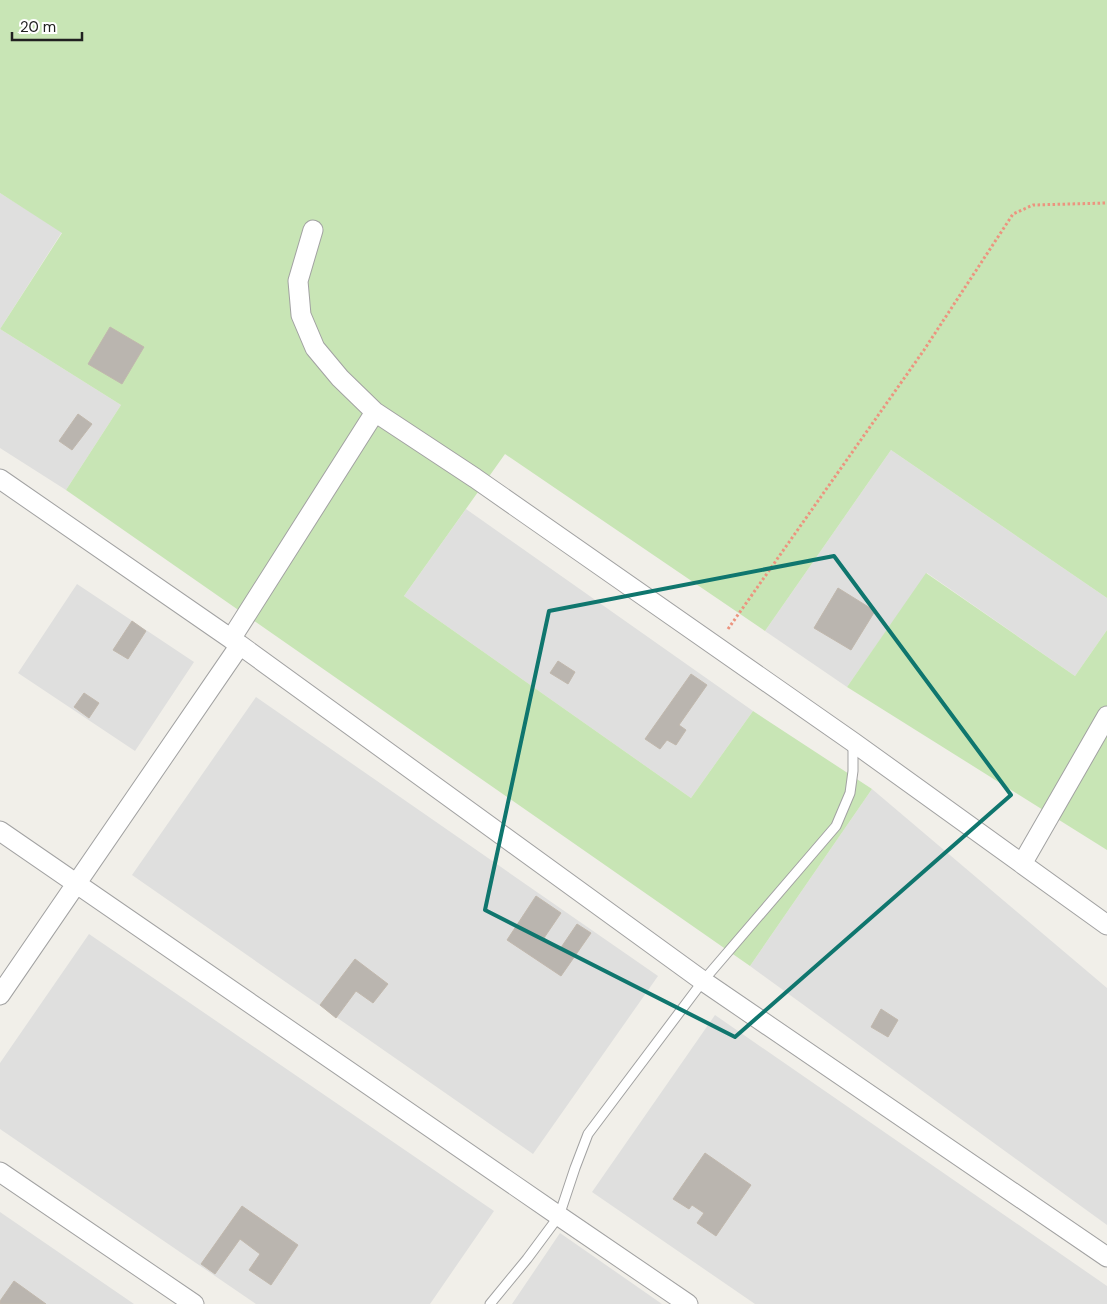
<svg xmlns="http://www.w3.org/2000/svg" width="1107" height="1304" font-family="'DM Sans',sans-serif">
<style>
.residential{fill:#dfdfde}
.grass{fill:#c8e5b5}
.building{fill:#bab5af;stroke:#c1b8ad}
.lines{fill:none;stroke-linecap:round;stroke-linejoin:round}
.lane-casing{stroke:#a2a2a2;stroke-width:11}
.street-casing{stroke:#a2a2a2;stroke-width:21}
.path{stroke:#ec947f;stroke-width:3;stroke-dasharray:2.5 2.5;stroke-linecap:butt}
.lane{stroke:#fff;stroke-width:9}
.street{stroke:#fff;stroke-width:19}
.marked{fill:none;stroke:#0f766e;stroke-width:4;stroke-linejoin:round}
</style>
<rect width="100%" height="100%" fill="#f1efe9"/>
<!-- residential -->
<path class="residential" d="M0,193L62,232L0,329L121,405L66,490L0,448Z
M891,450L1107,598V630L1075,676L927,573L847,687L765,631Z
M466,509L753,711L691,798L404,596Z
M77,584L194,662L135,751L18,673Z
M256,697L658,976L533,1154L132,875Z
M872,789L1107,988V1225L750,966Z
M89,934L494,1211L430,1304H256L0,1129V1063Z
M715,1015L1107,1286V1304H755L592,1192Z
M0,1212L134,1304H0Z
M560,1233L662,1304H512Z"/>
<!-- grass -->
<path class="grass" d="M0,0H1107V598L891,450L765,631L505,454L404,596L691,798L753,711L872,789L750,966L66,490L121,405L0,329L62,233L0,193Z
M926,573L1075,676L1107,630V850L847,687Z"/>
<!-- building -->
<path class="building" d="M110,327L144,347L122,384L88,364Z
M78,414L92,424L72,450L59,441Z
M838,588L875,611L851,650L814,628Z
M132,621L146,631L128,659L113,650Z
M558,661L575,672L568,684L550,673Z
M691,674L707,685L679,725L686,730L676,745L667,740L660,749L645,739Z
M84,693L99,703L89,718L74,707Z
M536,896L561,913L544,938L560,949L577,924L591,933L561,976L507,940Z
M355,959L388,984L373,1003L356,991L336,1018L320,1005Z
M881,1009L898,1020L888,1037L871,1027Z
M705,1153L751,1185L716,1236L697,1223L704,1213L692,1205L689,1209L673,1199Z
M242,1206L298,1245L271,1285L249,1270L260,1254L240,1239L215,1274L201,1264Z
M14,1281L46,1304H0V1301Z"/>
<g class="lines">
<!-- lane casing -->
<g class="lane-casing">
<path id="lane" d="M490,1304L527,1259L559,1216L575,1168L588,1134L703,981L836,826L850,793L853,771V742"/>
</g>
<!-- street casing -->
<g class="street-casing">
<path id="street" d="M313,230L298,281L301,315L315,348L340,378L375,412L475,478L853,742L1107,925
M0,479L240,645L703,981L1107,1257
M231,639L375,412
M0,831L559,1216L688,1304
M1022,864L1107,716
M0,995L240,645
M0,1172L194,1304"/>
</g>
<!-- path -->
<path class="path" d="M728,629L924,350L1013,214L1033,205L1107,203"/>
<!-- lane -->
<use href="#lane" class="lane"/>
<!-- street -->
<use href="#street" class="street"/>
</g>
<!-- marked area -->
<path class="marked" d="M834,556L1011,795L735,1037L485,910L549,611Z"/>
<!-- scale -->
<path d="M12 32v8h70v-8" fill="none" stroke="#212121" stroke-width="2.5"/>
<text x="20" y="32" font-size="15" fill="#212121" stroke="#ffffff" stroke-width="4" paint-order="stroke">20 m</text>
</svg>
